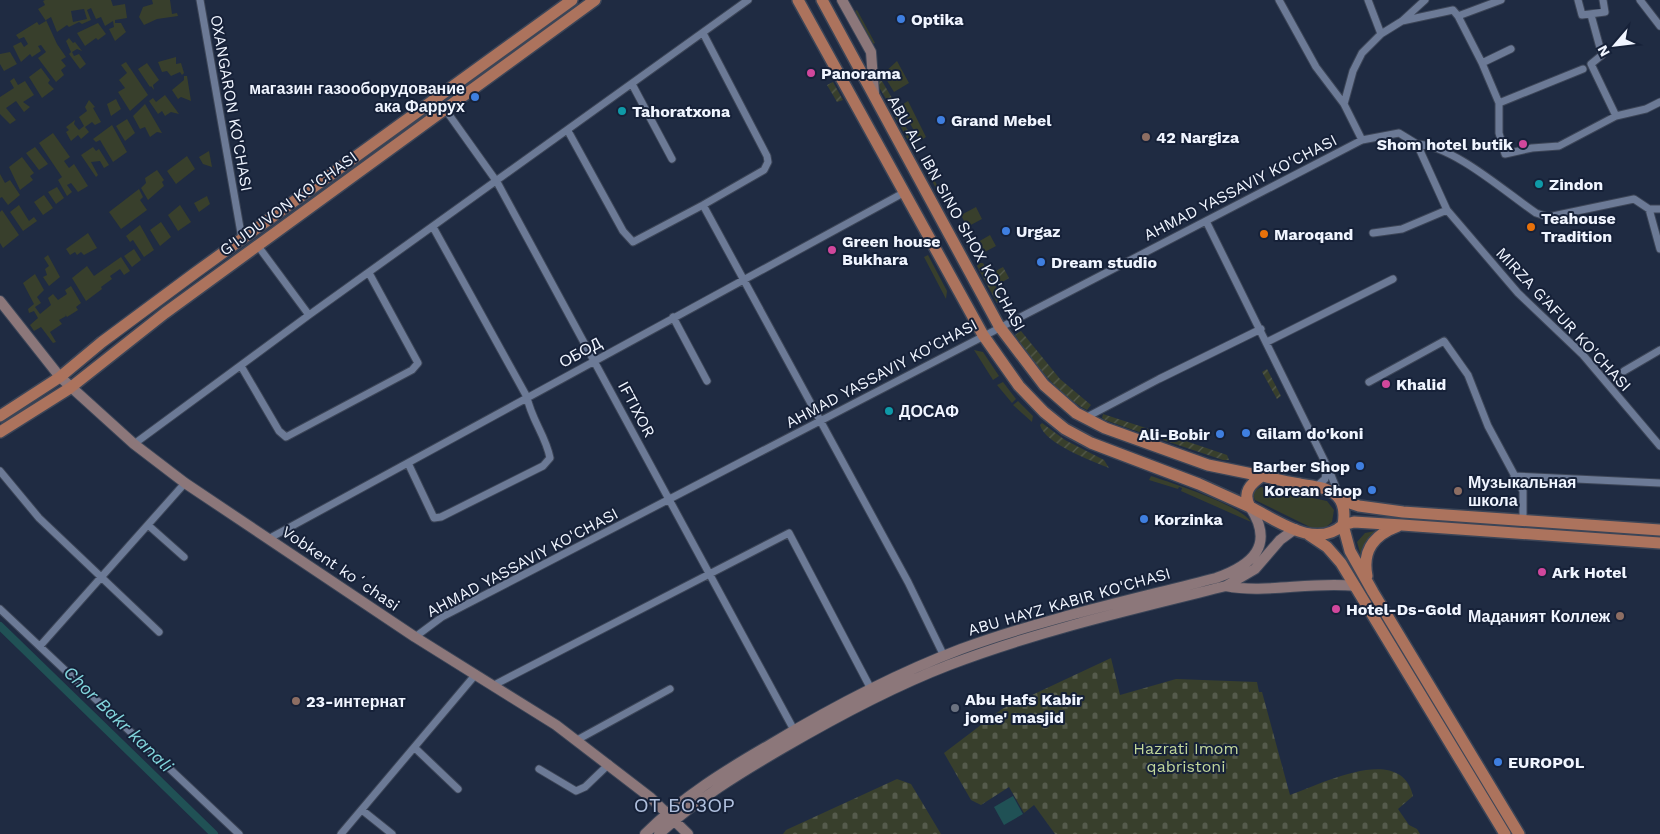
<svg xmlns="http://www.w3.org/2000/svg" width="1660" height="834" font-family="'Work Sans',sans-serif">
<style>
.green{fill:#383f2c;fill-rule:evenodd}
.cemetery{fill:url(#cemetery-stones)}
.garden{fill:url(#garden-furrows)}
.water{fill:#205155}
.lines{fill:none;stroke-linecap:round;stroke-linejoin:round}
.canal{stroke:#205155;stroke-width:8}
.street-casing{stroke:#3c4557;stroke-width:9}
.secondary-casing{stroke:#3c4557;stroke-width:12}
.primary-casing{stroke:#3c4557;stroke-width:14}
.street{stroke:#6c7a96;stroke-width:7}
.secondary{stroke:#8c777a;stroke-width:10}
.primary{stroke:#ac735d;stroke-width:11}
.shop-dot{fill:#3f7fe0;stroke:#162138;stroke-width:2}
.hotel-dot{fill:#d1479c;stroke:#162138;stroke-width:2}
.culture-dot{fill:#0f9aa8;stroke:#162138;stroke-width:2}
.education-dot{fill:#8d6e63;stroke:#162138;stroke-width:2}
.food-dot{fill:#e8710a;stroke:#162138;stroke-width:2}
.worship-dot{fill:#6b7280;stroke:#162138;stroke-width:2}
.labels{text-anchor:middle;stroke-width:4;stroke-linejoin:round;paint-order:stroke}
.poi-label{font-size:16px;font-weight:bold;fill:#f0f5ff;stroke:#162138;text-anchor:start}
.street-label{font-size:16px;fill:#f0f5ff;stroke:#162138}
.park-label{font-size:16px;fill:#c2d79b;stroke:#162138}
.water-label{font-size:18px;font-style:italic;fill:#82d6dd;stroke:#162138}
.neighbourhood-label{font-size:18px;letter-spacing:1px;fill:#b0c0de;stroke:#162138}
</style>
<defs>
<pattern id="cemetery-stones" width="16" height="16" patternUnits="userSpaceOnUse" patternTransform="scale(1.25)"><rect width="16" height="16" fill="#383f2c"/><path d="M2 7V4a2 2 0 0 1 4 0v3zM10 15v-3a2 2 0 0 1 4 0v3z" fill="#555b4c"/></pattern>
<pattern id="garden-furrows" width="10" height="10" patternUnits="userSpaceOnUse" patternTransform="scale(1.25)"><rect width="10" height="10" fill="#383f2c"/><path d="M-1 1l2-2M0 10L10 0M9 11l2-2" fill="none" stroke="#555b4c"/></pattern>
</defs>
<rect width="100%" height="100%" fill="#1f2b42"/>
<!-- green -->
<path class="green" d="M45,0H111L113,6L125,4L127,18L115,20V23H121L126,32L115,41L109,29L114,27L113,21L105,26L101,17L96,19L91,8L87,10L91,20L82,24L79,22L69,27L67,25L57,32L51,17L46,20L57,44L66,57L61,60L66,66L61,70L64,75L56,82L38,58L46,52L41,45L38,46L41,51L32,57L30,54L21,62L13,46L21,42L24,47L28,44L24,37L19,39L16,35L37,22L39,25L46,21L38,9L45,5L43,1ZM84,9L87,19L73,22L71,11Z
M152,0H170L172,14L177,13L178,16L157,19L144,25L139,17L143,7L153,4Z
M857,10L875,43L873,44L855,11Z
M98,23L106,34L98,40L96,38L85,46L77,33Z
M69,38L73,43L75,42L82,51L77,49L72,52L74,56L79,54L86,64L80,69L69,54L71,52L66,41Z
M10,52L17,64L4,71L0,64V54Z
M176,57V64L181,63L184,73L182,75L180,72L171,76L167,71L162,72L158,62Z
M897,61L909,83L894,92L883,74Z
M126,62L148,95L130,111L118,92L125,88L119,80L127,73L121,65Z
M147,63L159,80L153,85L154,90L151,86L150,87L138,69Z
M41,68L50,80L48,83L54,89L42,98L29,77Z
M184,76H187L191,101L181,97L178,99L172,90L184,80Z
M14,78L18,85L25,81L34,95L23,102L30,107L24,112L16,101L6,108L16,120L10,124L0,114V97L14,88L10,81Z
M165,95L179,114L171,112L165,116L162,111L158,114L149,101L153,98L156,102Z
M116,99L121,109L111,116L107,104Z
M89,100L95,107L93,108L101,122L95,125L92,122L85,127L89,132L81,139L78,135L71,141L66,132L69,130L66,127L75,120L74,124L79,130L84,126L79,117L87,111L85,107Z
M908,101L926,137L920,141L900,106Z
M145,104L162,133L157,132L150,137L145,127L140,129L133,116Z
M127,119L135,133L125,141L116,126Z
M112,125L127,152L113,162L100,140L96,142L93,139Z
M53,133L70,157L64,161L69,168L74,164L88,186L78,192L71,183L67,185L72,192L67,196L58,180L62,177L39,143Z
M35,147L48,164L39,170L26,153Z
M93,147L96,151L99,149L109,165L104,168L100,161L91,162L98,175L96,177L81,155Z
M209,151L212,167L203,164L199,157Z
M187,156L195,169L176,184L167,171Z
M22,157L34,173L30,176L33,180L20,190L9,167Z
M157,170L164,180L162,182L164,186L148,200L141,188L146,183L145,178Z
M0,174L5,183L10,180L20,195L8,205L2,197L0,198Z
M57,187L64,198L56,204L48,192Z
M139,189L143,197L140,200L147,210L121,229L109,212Z
M44,195L53,208L43,215L34,202Z
M207,196L210,204L199,212L194,203Z
M19,205L29,221L34,217L37,221L23,231L10,212Z
M180,205L191,222L178,231L168,215Z
M976,207L982,219L967,227L961,215Z
M2,210L19,235L3,248L0,243V212Z
M161,222L171,237L160,246L150,230Z
M140,225L154,250L144,257L133,240L130,242L126,236Z
M88,233L97,248L84,255L81,252L77,255L75,252L70,255L66,249Z
M990,235L996,246L983,253L978,242Z
M134,249L141,260L132,267L124,256Z
M48,255L60,277L49,286L43,277L47,275L45,269L49,266L44,258Z
M928,255L947,291L946,299L924,257Z
M121,257L130,271L124,275L120,269L110,276L112,279L101,287L102,289L86,301L72,278L87,266L94,276Z
M35,274L44,290L37,297L41,303L35,307L40,314L51,305L48,298L53,294L58,300L67,294L65,290L71,286L81,303L76,307L78,310L67,317L65,314L66,316L59,320L62,324L50,332L56,342L53,343L41,327L34,331L30,325L38,318L34,311L29,313L28,309L34,304L23,283Z
M974,350L983,352L999,376L993,380Z
M1003,382L1016,399L1012,403L997,385Z
M1018,401L1033,416L1032,422L1013,405Z
M1151,476C1172,483 1240,505 1251,522L1181,491L1182,488L1179,487L1178,489L1149,480Z
M1261,487L1327,501L1334,510L1332,522L1325,528L1314,529L1255,500L1253,495L1254,491Z
M1375,531L1366,543L1362,560L1357,542L1365,533Z"/>
<!-- cemetery -->
<path class="cemetery" d="M1111,658L1120,695L1176,679L1257,682L1259,692H1262L1290,795C1320,785 1401,742 1413,796L1398,809L1409,825L1417,829L1420,834H1055L1034,805L1024,813L1009,787L981,805L971,800L944,753L1002,709Z
M897,779L911,784L941,834H783L786,830Z"/>
<!-- garden -->
<path class="garden" d="M879,76L892,98L889,100L886,99L876,82Z
M833,82L843,100L837,102L827,85Z
M895,107L918,149L917,152L914,151L892,111Z
M922,162H924L941,192L939,194Z
M979,263H983L1003,300L997,303L977,266Z
M1003,267L1009,278L999,284L992,273Z
M1021,331L1060,379L1091,405L1087,410C1057,394 1034,362 1015,335Z
M1267,369L1281,396L1277,399L1262,372Z
M1103,414L1161,433L1159,439L1105,420L1102,418Z
M1042,423L1065,440L1104,460L1109,468C1092,461 1045,444 1040,425Z
M1165,434L1227,455L1229,460H1223L1163,440Z"/>
<!-- water -->
<path class="water" d="M1013,796L1023,814L1004,825L994,807Z"/>
<g class="lines">
<!-- canal -->
<path class="canal" d="M0,626L214,834"/>
<!-- street casing -->
<g class="street-casing">
<path id="street" d="M200,0L242,239
M1279,0L1316,67L1344,104L1362,140
M1368,0L1381,34
M1578,0L1582,15L1605,12L1603,0
M1640,0L1660,26
M1591,15L1602,55L1591,64L1616,116
M1458,16L1501,0
M1402,21L1453,10L1458,16L1482,63L1499,103V133L1505,154L1532,148L1559,146L1616,116L1646,109L1660,102
M1482,63L1511,49
M632,84L672,159
M1499,103L1583,69
M1344,104L1353,71L1362,53L1381,34L1402,21L1425,0
M445,109L497,182L794,730
M568,131L623,231L633,242L703,205L764,170L768,162L767,156L703,33
M1417,144C1454,146 1505,192 1536,213L1548,217L1634,199L1649,209
M703,205L908,582L944,656
M1660,209H1649L1660,249
M1206,221L1329,470L1339,495
M1373,233L1402,229L1447,210
M258,246L309,315
M673,317L707,381
M1267,342L1393,279
M241,366L279,431L286,437L412,370L418,363L369,273
M1624,371L1660,350
M1369,382L1444,341L1468,375L1488,426L1523,491V521
M1085,418L1159,379L1261,329
M134,444L309,315L748,0
M408,463L434,518L441,517L543,466L550,458C546,436 531,419 527,397L433,227
M0,471L39,518L159,632
M1514,476L1660,483
M1317,486L1325,479L1327,467
M148,525L184,557
M270,538L905,192
M0,609L239,834
M415,637L442,617L1362,140L1399,133L1417,144L1447,210L1518,293L1583,355L1660,446
M40,646L185,483
M494,685L789,533L871,689
M577,740L670,689
M415,748L458,789
M539,769L576,791L585,787L609,764
M362,810L392,834
M341,834L476,674"/>
</g>
<!-- secondary casing -->
<g class="secondary-casing">
<path id="secondary" d="M842,0L871,52L874,93
M0,301L60,377L134,444L185,483L415,637L556,725L651,798L688,834
M1226,586C1264,594 1312,581 1355,586
M645,834C682,797 726,770 771,744C831,708 895,674 961,649C1043,619 1131,600 1216,578C1253,565 1275,545 1250,507
M659,834C696,800 740,773 783,748C836,717 892,687 949,665C1038,631 1133,609 1226,586L1255,569L1280,540L1295,529"/>
</g>
<!-- primary casing -->
<g class="primary-casing">
<path id="primary" d="M798,0L983,335L1019,386L1044,412L1065,429L1091,443L1199,484L1250,507
M822,0L999,326L1044,385L1076,413L1105,428L1208,465L1262,476
M0,416L60,377L102,342L195,273L572,0
M0,432L70,388L165,313L595,0
M1262,476C1275,479 1287,482 1300,484C1327,488 1349,491 1343,525C1315,550 1277,520 1250,507C1242,493 1250,484 1262,476Z
M1341,500L1359,506L1403,512L1660,530
M1343,525L1350,551L1373,592L1519,834
M1343,525L1354,522L1402,525L1660,543
M1309,535L1327,547L1341,563L1505,834
M1367,576C1362,550 1374,535 1398,526"/>
</g>
<!-- street -->
<use href="#street" class="street"/>
<!-- secondary -->
<use href="#secondary" class="secondary"/>
<!-- primary -->
<use href="#primary" class="primary"/>
</g>
<!-- markers -->
<g class="shop-dot">
<circle cx="901" cy="19" r="5"/>
<circle cx="475" cy="97" r="5"/>
<circle cx="941" cy="120" r="5"/>
<circle cx="1006" cy="231" r="5"/>
<circle cx="1041" cy="262" r="5"/>
<circle cx="1246" cy="433" r="5"/>
<circle cx="1220" cy="434" r="5"/>
<circle cx="1360" cy="466" r="5"/>
<circle cx="1372" cy="490" r="5"/>
<circle cx="1144" cy="519" r="5"/>
<circle cx="1498" cy="762" r="5"/>
</g>
<g class="hotel-dot">
<circle cx="811" cy="73" r="5"/>
<circle cx="1523" cy="144" r="5"/>
<circle cx="832" cy="250" r="5"/>
<circle cx="1386" cy="384" r="5"/>
<circle cx="1542" cy="572" r="5"/>
<circle cx="1336" cy="609" r="5"/>
</g>
<g class="culture-dot">
<circle cx="622" cy="111" r="5"/>
<circle cx="1539" cy="184" r="5"/>
<circle cx="889" cy="411" r="5"/>
</g>
<g class="education-dot">
<circle cx="1146" cy="137" r="5"/>
<circle cx="1458" cy="491" r="5"/>
<circle cx="1620" cy="616" r="5"/>
<circle cx="296" cy="701" r="5"/>
</g>
<g class="food-dot">
<circle cx="1531" cy="227" r="5"/>
<circle cx="1264" cy="234" r="5"/>
</g>
<circle class="worship-dot" cx="955" cy="708" r="5"/>
<g class="labels">
<!-- poi labels -->
<g class="poi-label">
<text x="911" y="25">Optika</text>
<text x="821" y="79">Panorama</text>
<text x="465" y="94" text-anchor="end">магазин газооборудование<tspan x="465" dy="18">ака Фаррух</tspan></text>
<text x="632" y="117">Tahoratxona</text>
<text x="951" y="126">Grand Mebel</text>
<text x="1156" y="143">42 Nargiza</text>
<text x="1513" y="150" text-anchor="end">Shom hotel butik</text>
<text x="1549" y="190">Zindon</text>
<text x="1541" y="224">Teahouse<tspan x="1541" dy="18">Tradition</tspan></text>
<text x="1016" y="237">Urgaz</text>
<text x="1274" y="240">Maroqand</text>
<text x="842" y="247">Green house<tspan x="842" dy="18">Bukhara</tspan></text>
<text x="1051" y="268">Dream studio</text>
<text x="1396" y="390">Khalid</text>
<text x="899" y="417">ДОСАФ</text>
<text x="1256" y="439">Gilam do'koni</text>
<text x="1210" y="440" text-anchor="end">Ali-Bobir</text>
<text x="1350" y="472" text-anchor="end">Barber Shop</text>
<text x="1468" y="488">Музыкальная<tspan x="1468" dy="18">школа</tspan></text>
<text x="1362" y="496" text-anchor="end">Korean shop</text>
<text x="1154" y="525">Korzinka</text>
<text x="1552" y="578">Ark Hotel</text>
<text x="1346" y="615">Hotel-Ds-Gold</text>
<text x="1610" y="622" text-anchor="end">Маданият Коллеж</text>
<text x="965" y="705">Abu Hafs Kabir<tspan x="965" dy="18">jome' masjid</tspan></text>
<text x="306" y="707">23-интернат</text>
<text x="1508" y="768">EUROPOL</text>
</g>
<!-- street labels -->
<g class="street-label">
<text transform="translate(232 103) rotate(80)" y="6">OXANGARON KO'CHASI</text>
<text transform="translate(1240 187) rotate(-27)" y="6">AHMAD YASSAVIY KO'CHASI</text>
<text transform="translate(288 203) rotate(-36)" y="6">G'IJDUVON KO'CHASI</text>
<text transform="translate(957 213) rotate(61)" y="6">ABU ALI IBN SINO SHOX KO'CHASI</text>
<text transform="translate(1564 319) rotate(47)" y="6">MIRZA G'AFUR KO'CHASI</text>
<text transform="translate(580 352) rotate(-29)" y="6">ОБОД</text>
<text transform="translate(881 373) rotate(-28)" y="6">AHMAD YASSAVIY KO'CHASI</text>
<text transform="translate(637 409) rotate(62)" y="6">IFTIXOR</text>
<text transform="translate(522 562) rotate(-28)" y="6">AHMAD YASSAVIY KO'CHASI</text>
<text transform="translate(341 568) rotate(34)" y="6">Vobkent koʻchasi</text>
<text transform="translate(1069 601) rotate(-16)" y="6">ABU HAYZ KABIR KO'CHASI</text>
</g>
<!-- park labels -->
<g class="park-label">
<text x="1186" y="754">Hazrati Imom<tspan x="1186" dy="18">qabristoni</tspan></text>
</g>
<!-- water labels -->
<g class="water-label">
<text transform="translate(118 719) rotate(44)" y="6">Chor Bakr kanali</text>
</g>
<!-- neighbourhood labels -->
<g class="neighbourhood-label">
<text x="685" y="812">ОТ БОЗОР</text>
</g>
</g>
<!-- north arrow -->
<g transform="translate(1615 45) rotate(242)" stroke="#162138" stroke-width="4" paint-order="stroke">
<path d="M0-4L9 19L0 12L-9 19Z" fill="#f0f5ff"/>
<text y="-8" font-size="14" font-weight="bold" text-anchor="middle" fill="#f0f5ff">N</text>
</g>
</svg>
